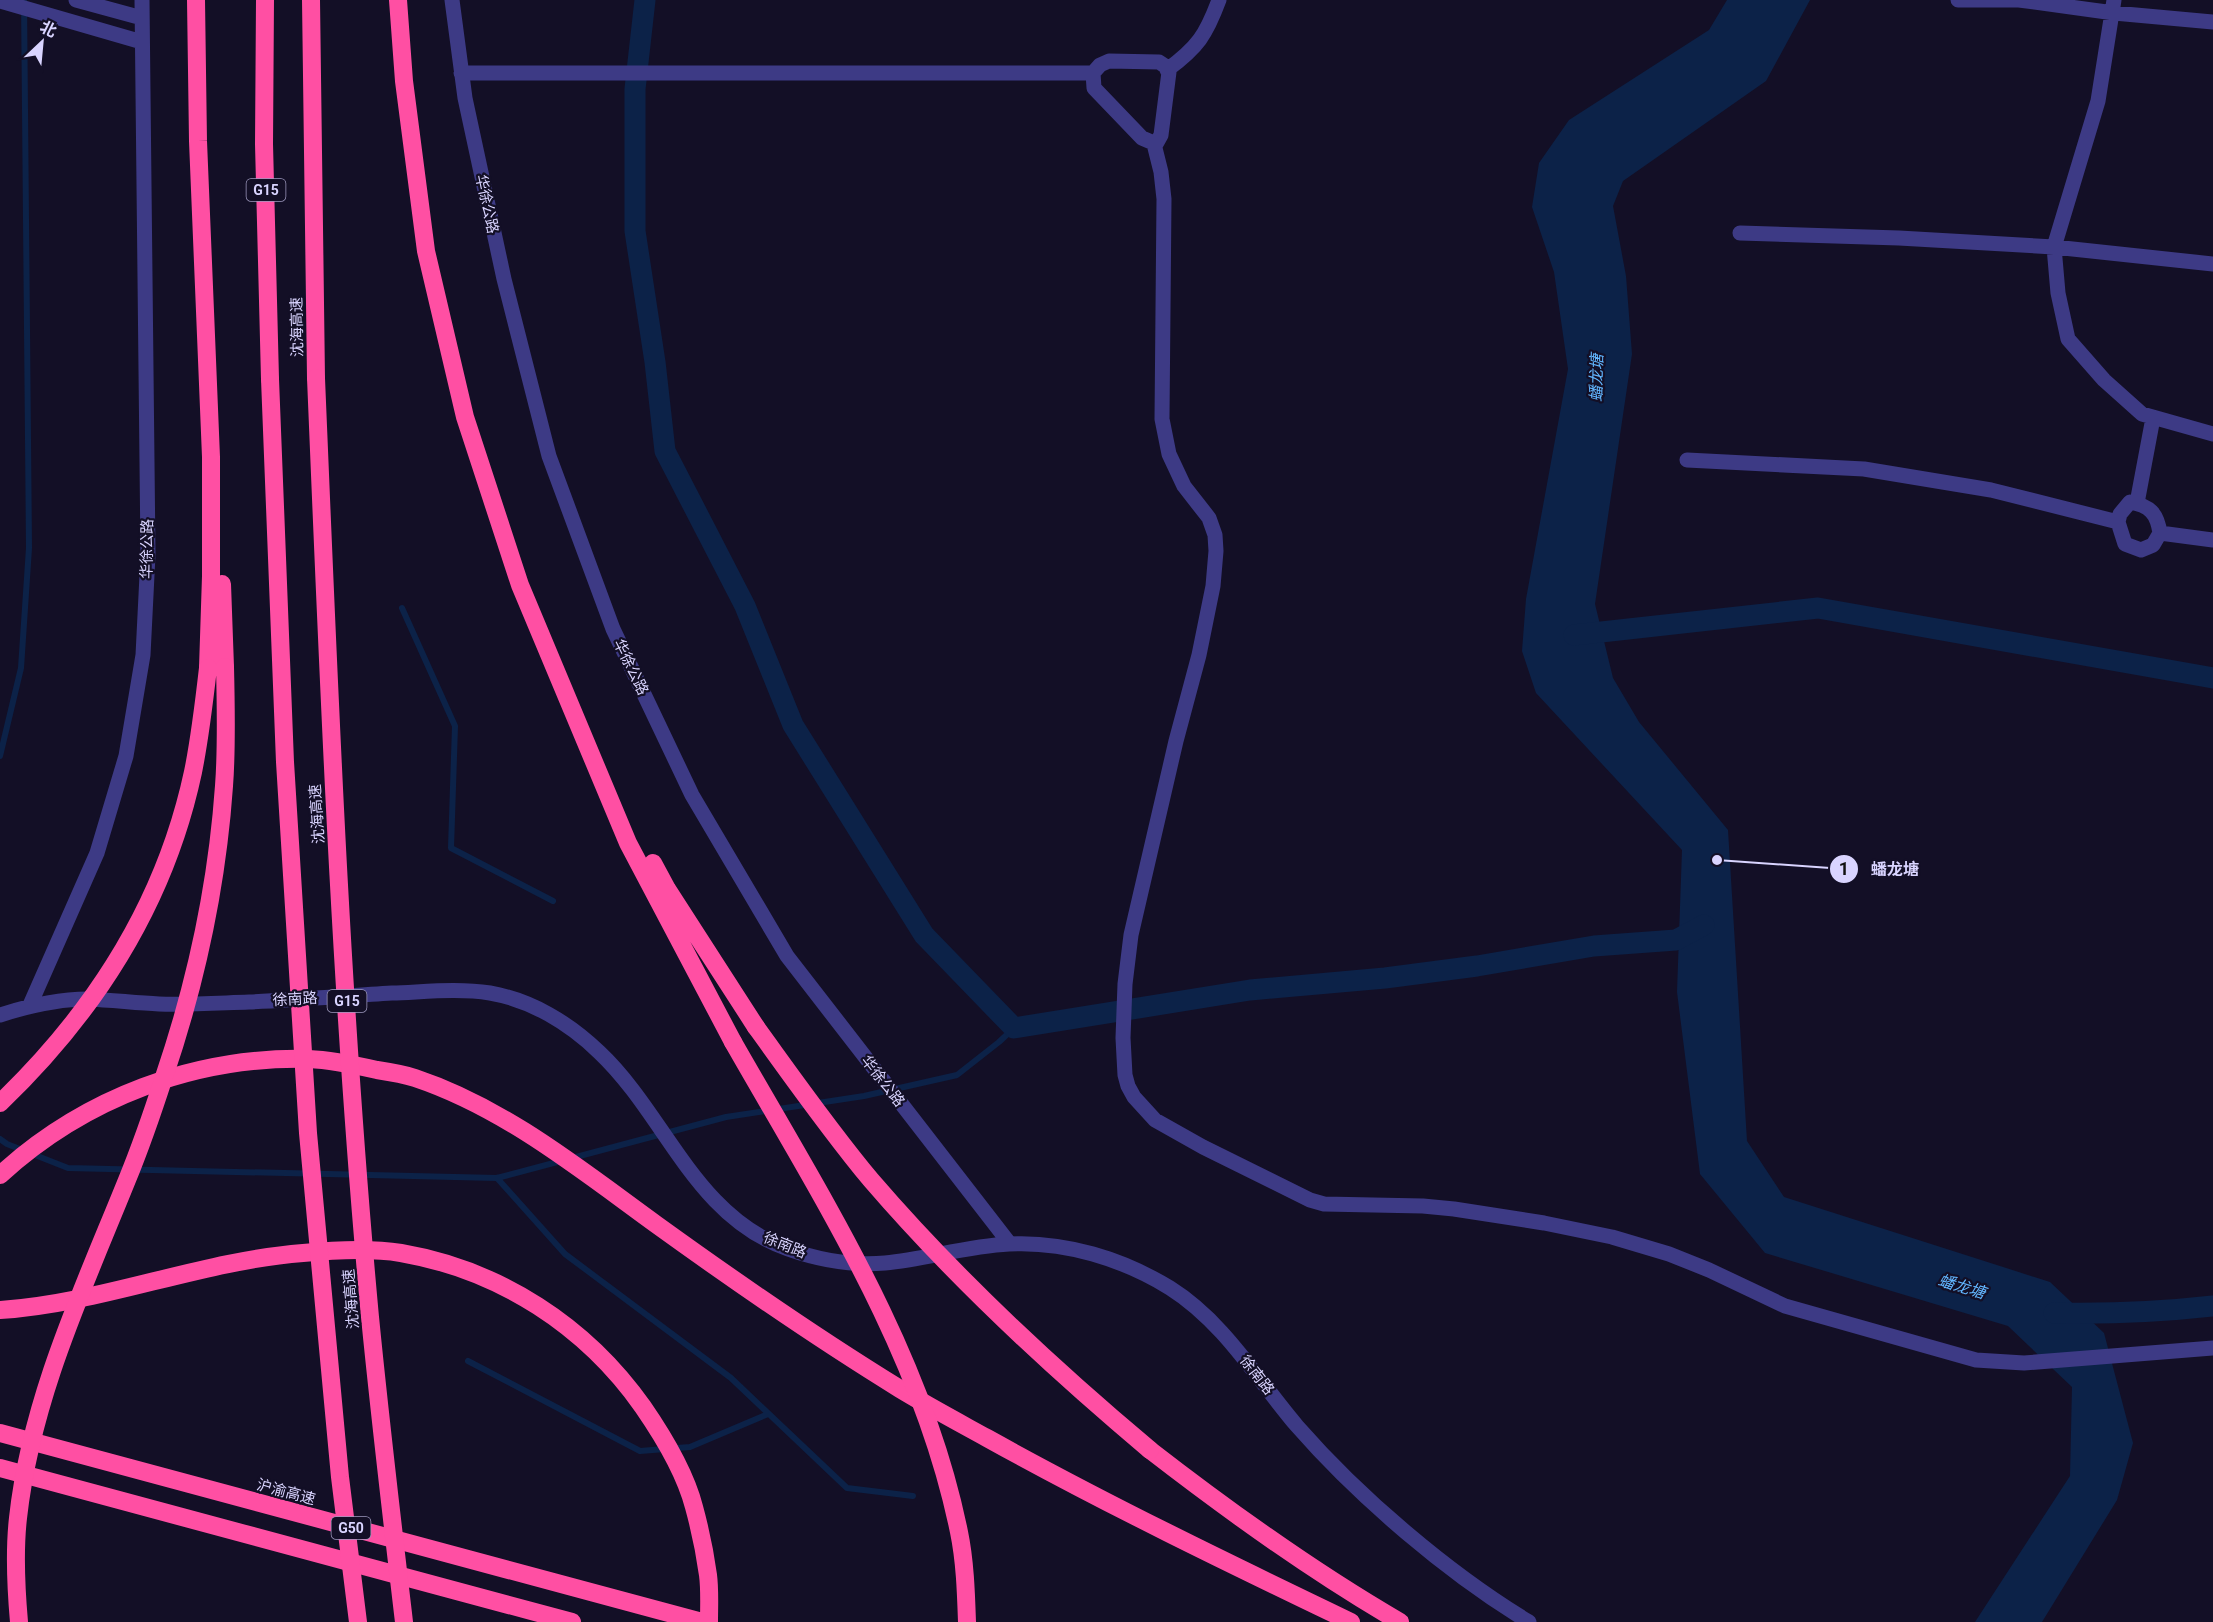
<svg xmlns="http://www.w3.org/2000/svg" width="2213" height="1622" font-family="Roboto,'Noto Sans SC',sans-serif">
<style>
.water{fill:#0c2248}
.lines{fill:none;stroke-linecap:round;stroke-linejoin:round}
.stream{stroke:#0c2248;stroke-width:6}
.canal{stroke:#0c2248;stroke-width:21}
.minor{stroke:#3d3a85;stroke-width:15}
.highway{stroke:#ff4fa3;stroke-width:18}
.highway-bridge{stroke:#ff4fa3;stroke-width:18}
.labels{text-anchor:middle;stroke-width:4.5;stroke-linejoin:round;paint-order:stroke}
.shield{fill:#130f26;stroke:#9e99be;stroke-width:1.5}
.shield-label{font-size:14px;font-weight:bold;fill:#d9d4ff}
.street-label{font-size:15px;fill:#d9d4ff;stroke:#130f26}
.water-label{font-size:16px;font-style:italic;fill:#62b6ff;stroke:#130f26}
.leader{fill:none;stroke:#d9d4ff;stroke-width:2}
.callout-dot{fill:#d9d4ff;stroke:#130f26;stroke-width:2}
.mark-label{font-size:18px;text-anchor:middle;font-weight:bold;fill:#111}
.callout-label{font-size:16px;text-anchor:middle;font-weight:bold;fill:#d9d4ff;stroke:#130f26;stroke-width:4.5;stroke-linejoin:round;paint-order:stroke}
</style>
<rect width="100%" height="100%" fill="#130f26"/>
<!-- water -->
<path class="water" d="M1727,0H1810L1766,81L1623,181L1613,206L1626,276L1632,354L1595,604L1613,678L1639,722L1728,830L1747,1141L1784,1197L2050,1282L2104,1333L2133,1443L2117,1500L2042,1622H1975L2070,1476L2072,1387L2008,1326L1765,1253L1700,1174L1677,992L1682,850L1536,693L1522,651L1526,599L1568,369L1554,272L1532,207L1539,163L1569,120L1709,30Z"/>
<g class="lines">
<!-- stream -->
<path class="stream" d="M402,608L455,726L451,848L553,901
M0,756L21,668L29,548L24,0
M0,1139L7,1144L68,1168L497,1178L726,1117L864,1096L957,1075L999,1042L1014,1028
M497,1178L565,1254L731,1378L847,1488L913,1496
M468,1361L640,1451L690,1447L768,1414"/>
<!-- canal -->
<path class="canal" d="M645,0L635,89V231L655,362L665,451L745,606L793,725L924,935L1014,1028L1250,990L1385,978L1477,966L1594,946L1676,940L1704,925
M1574,635L1818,608L2213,678
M2054,1313C2107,1314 2160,1312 2213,1306"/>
<!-- minor -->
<path class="minor" d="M76,0L142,18
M452,0L465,98L504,279L549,456L613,629L692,795L787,956L1010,1244
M1958,0H2019L2114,13L2213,22
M2114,0L2098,101L2054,247L2058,293L2068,339L2104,380L2142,414L2213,434
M0,1L142,42
M1109,61L1159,62L1165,66L1169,72L1161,135L1156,144L1142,138L1094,88L1093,73L1100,65Z
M1167,70C1198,47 1206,35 1219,0
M461,73H1093
M1154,144L1161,172L1164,199L1162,419L1169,454L1184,486L1209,518L1215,535L1216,551L1213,586L1199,655L1176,741L1131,935L1125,984L1123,1038L1125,1075L1128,1086L1134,1097L1155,1120L1203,1147L1310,1200L1324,1204L1423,1206L1454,1209L1544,1223L1612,1237L1669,1254L1709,1270L1785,1306L1976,1360L2024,1363L2213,1348
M1740,233L1899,238L2054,247L2213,264
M1687,460L1864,469L1991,490L2118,522L2125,544L2141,550L2153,545L2160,533L2213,540
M2137,503L2153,418
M2118,522L2120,514L2130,502C2150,506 2157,513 2160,533
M30,1005L97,853L126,756L143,655L148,555L142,0
M0,1015C28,1006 58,999 88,999C112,1000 136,1003 159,1004C189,1005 219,1003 249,1002C297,1000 344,996 392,993C424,992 458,988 490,993C531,1000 569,1023 599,1052C666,1115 694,1216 788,1249C819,1260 852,1266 885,1263C926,1259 967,1246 1009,1244C1065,1241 1123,1259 1170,1288C1224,1322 1257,1379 1297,1426C1359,1497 1448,1573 1529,1622"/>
<!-- highway -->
<path class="highway" d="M196,0L198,141L211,457V576L208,668
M265,0L264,144L270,379
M311,0L316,378
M398,0L404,81L426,251L465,417L520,585L628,843L733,1042
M222,584L225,667
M653,863L667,889L756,1027
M0,1175C84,1098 195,1056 309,1059C332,1060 355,1065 377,1070C390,1072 403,1074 415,1078C505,1108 581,1170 657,1225C736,1282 817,1338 900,1389C928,1406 958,1422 987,1438C1106,1504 1228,1563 1351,1622
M0,1310C103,1303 200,1261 303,1253C334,1250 370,1248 401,1253C500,1270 586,1326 643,1407C663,1436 685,1472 694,1507C700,1529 705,1553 708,1575C710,1590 709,1607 709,1622
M0,1433L702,1622
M1150,1450C1230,1512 1312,1571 1400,1622
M0,1468L572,1622"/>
<!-- highway-bridge -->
<path class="highway-bridge" d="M316,378C329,691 341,1005 370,1317C380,1419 392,1520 404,1622
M270,379L285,762L308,1133L340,1477L358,1622
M756,1027C793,1078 830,1131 871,1180C956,1279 1050,1366 1150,1450
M733,1042C822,1198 923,1354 959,1532C965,1561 966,1592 967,1622
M0,1103C96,1011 165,903 193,772C200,738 204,703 208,668
M19,1622C16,1588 14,1553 18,1518C31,1399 83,1289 127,1180C141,1146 153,1111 164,1077C196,983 217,886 224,786C227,747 226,707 225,667"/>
</g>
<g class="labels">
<!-- shield labels -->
<g class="shield">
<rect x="246.5" y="179" width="39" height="22" rx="4.5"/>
<rect x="327.5" y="990" width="39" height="22" rx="4.5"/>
<rect x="331.5" y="1517" width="39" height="22" rx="4.5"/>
</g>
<g class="shield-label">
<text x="266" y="195">G15</text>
<text x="347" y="1006">G15</text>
<text x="351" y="1533">G50</text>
</g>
<!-- street labels -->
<g class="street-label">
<text transform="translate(487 204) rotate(78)" y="5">华徐公路</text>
<text transform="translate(297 327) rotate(-91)" y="5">沈海高速</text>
<text transform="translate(147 549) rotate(-89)" y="5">华徐公路</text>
<text transform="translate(631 667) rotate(64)" y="5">华徐公路</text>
<text transform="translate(317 814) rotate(-94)" y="5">沈海高速</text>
<text transform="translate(295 999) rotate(-3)" y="5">徐南路</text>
<text transform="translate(883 1081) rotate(52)" y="5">华徐公路</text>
<text transform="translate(785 1245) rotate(22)" y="5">徐南路</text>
<text transform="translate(351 1299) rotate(-95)" y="5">沈海高速</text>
<text transform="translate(1257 1375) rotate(52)" y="5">徐南路</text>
<text transform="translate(286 1492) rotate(15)" y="5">沪渝高速</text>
</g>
<!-- water labels -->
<g class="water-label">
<text transform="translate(1596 378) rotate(-89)" y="6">蟠龙塘</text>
<text transform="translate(1962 1286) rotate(17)" y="6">蟠龙塘</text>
</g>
</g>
<!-- callouts -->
<path class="leader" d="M1717 860L1844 869"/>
<g class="callout-dot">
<circle cx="1717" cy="860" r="6"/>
<circle cx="1844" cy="869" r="15"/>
</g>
<g class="mark-label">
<text x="1844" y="875">1</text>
</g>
<g class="callout-label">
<text x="1895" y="875">蟠龙塘</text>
</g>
<!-- north arrow -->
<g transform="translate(42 42) rotate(26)" stroke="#130f26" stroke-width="4.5" paint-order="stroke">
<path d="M0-4.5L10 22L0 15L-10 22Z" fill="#d9d4ff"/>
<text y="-9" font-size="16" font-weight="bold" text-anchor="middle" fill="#d9d4ff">北</text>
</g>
</svg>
